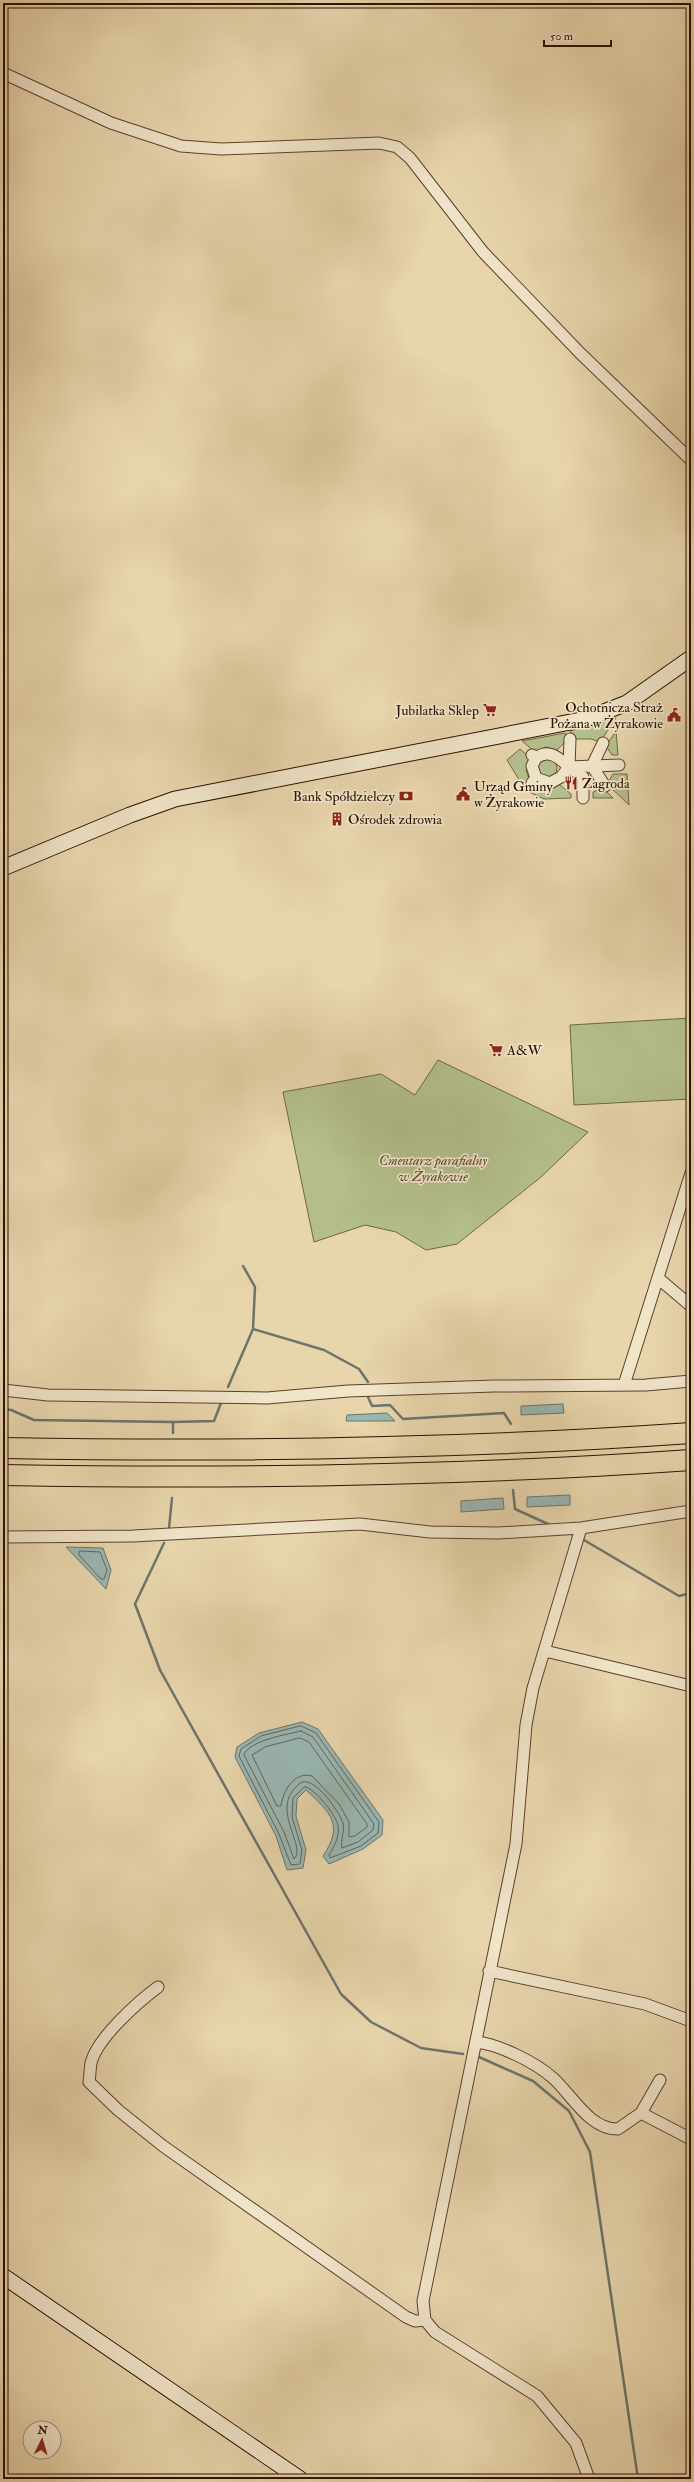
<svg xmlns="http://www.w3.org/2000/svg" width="694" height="2482" font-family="'IM FELL Double Pica',serif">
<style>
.green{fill:#b3be8c;stroke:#6e6646}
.water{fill:#99b7b3;stroke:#6d746b}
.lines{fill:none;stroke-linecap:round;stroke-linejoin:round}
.shore{stroke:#62635a;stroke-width:1}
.stream{stroke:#6d746b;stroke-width:2.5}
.street-casing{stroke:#5a402b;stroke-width:13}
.secondary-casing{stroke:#2a0f00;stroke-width:17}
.highway-casing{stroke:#2a0f00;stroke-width:22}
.street{stroke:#f0e4c9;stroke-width:11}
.secondary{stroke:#f0e4c9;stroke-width:15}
.highway{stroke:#e8d5ac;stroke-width:20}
.labels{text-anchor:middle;stroke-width:3.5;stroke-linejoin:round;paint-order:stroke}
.poi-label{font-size:14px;fill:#2a0f00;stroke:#f0e4c9;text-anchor:start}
.park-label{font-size:14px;font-style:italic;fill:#5a4c31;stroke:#f0e4c9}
</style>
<rect width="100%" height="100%" fill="#e8d5ac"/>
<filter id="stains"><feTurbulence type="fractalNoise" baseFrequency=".005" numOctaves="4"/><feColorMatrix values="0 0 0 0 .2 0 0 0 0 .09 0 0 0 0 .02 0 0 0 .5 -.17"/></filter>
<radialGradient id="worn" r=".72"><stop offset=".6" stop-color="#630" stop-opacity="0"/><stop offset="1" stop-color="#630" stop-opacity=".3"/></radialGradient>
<!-- green -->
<path class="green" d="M616,718L600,742L591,739H572L570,731Z
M616,731L618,755H612L606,746Z
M565,733L567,740L557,750L546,747L535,752L522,741Z
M520,749L529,757L526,771L530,780L524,788L507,760Z
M537 768a10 10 0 1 1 20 0a10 10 0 1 1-20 0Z
M613,774H627L629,805L607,784Z
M559,784L571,794V798L544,799L529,792L535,785L550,788Z
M603,788L613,798H593V792Z
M691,1018V1099L574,1105L570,1025Z
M438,1060L588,1132L541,1177L457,1244L426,1250L396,1232L365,1225L314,1242L283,1092L381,1074L415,1095Z"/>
<!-- water -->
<path class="water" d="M563,1404L564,1413L521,1415V1406Z
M387,1413L395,1421H346L347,1415Z
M570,1495V1505L527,1507V1497Z
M503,1498L504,1509L461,1512V1501Z
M66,1547L103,1548L111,1570L106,1589Z
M302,1722L318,1729L383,1820L382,1835L363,1849L329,1864L323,1856C344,1825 331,1813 306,1790L297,1799L296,1816L306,1850L303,1868L287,1870L276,1836L235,1757L237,1747L259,1733Z"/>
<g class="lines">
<!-- shore -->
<path class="shore" d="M80,1551L100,1552L107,1570L104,1579H101L79,1555Z
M301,1726L316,1733L379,1822L378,1833L361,1846L330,1858L329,1855C334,1846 340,1837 338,1826C337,1816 313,1786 304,1787L293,1798L292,1817L302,1850L300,1864L291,1865L279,1834L239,1756L241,1749L261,1736Z
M301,1731L313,1737L374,1824L373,1830L358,1842L342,1848C340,1841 345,1831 343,1823C339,1811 316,1778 302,1782C266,1806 308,1846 294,1859L284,1832L244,1755C248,1741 288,1734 301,1731Z
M300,1738L309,1742L367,1824V1827L355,1836L349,1837V1822L339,1804L312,1776C294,1771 283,1791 281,1806H277L252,1755L265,1747Z"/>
<!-- stream -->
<path class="stream" d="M253,1329L324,1350L359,1369L368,1382
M228,1387L253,1329L255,1287L243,1266
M368,1397L372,1406L390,1405L403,1419L504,1413L511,1424
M3,1409L11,1410L34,1420L173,1422
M173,1433V1422L214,1421L221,1403
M513,1490L515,1509L548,1524
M169,1528L172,1498
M584,1540L679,1596L691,1593
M164,1543L135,1604L160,1670L341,1994L371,2022L421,2048L463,2054
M479,2057L533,2081L569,2111L590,2152L638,2479"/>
<!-- street casing -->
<g class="street-casing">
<path id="street" d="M3,73L111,123L181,146L221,149L379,143L397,147L410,158L483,252L580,353L691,460
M570,739L569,767L583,777V798
M603,743L592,766L605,786
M532,755L536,758L532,766L536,778L532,783
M536,758C549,748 559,758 569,767
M536,778L550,783L561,777L569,767L619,765
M658,1278L691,1306
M624,1385L691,1173
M3,1390L48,1395L267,1398L348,1391L494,1386L646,1385L691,1381
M581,1528L533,1688L526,1725L516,1844L423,2301L425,2320L435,2332L537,2396L576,2443L589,2479
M3,1537L133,1536L360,1524L430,1532L498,1533L581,1528L691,1511
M545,1651L691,1686
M489,1971L645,2004L691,2021
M158,1987C138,2002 97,2038 91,2063C90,2069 90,2075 89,2082L118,2110L163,2146L406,2317L415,2321L425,2320
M476,2042C498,2044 535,2062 553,2078C572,2095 590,2130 618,2129L641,2113L691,2139
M641,2113L660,2080"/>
</g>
<!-- secondary casing -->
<g class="secondary-casing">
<path id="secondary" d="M3,868L130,815L175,799L586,719L627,703L691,658
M3,2276L300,2479"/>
</g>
<!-- highway casing -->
<g class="highway-casing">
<path id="highway" d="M3,1448C233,1452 462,1449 691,1433
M3,1475C233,1479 462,1476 691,1460"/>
</g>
<!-- street -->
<use href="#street" class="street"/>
<!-- secondary -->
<use href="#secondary" class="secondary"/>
<!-- highway -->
<use href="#highway" class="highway"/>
</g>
<!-- icons -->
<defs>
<g id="supermarket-bare" transform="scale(1.08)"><path d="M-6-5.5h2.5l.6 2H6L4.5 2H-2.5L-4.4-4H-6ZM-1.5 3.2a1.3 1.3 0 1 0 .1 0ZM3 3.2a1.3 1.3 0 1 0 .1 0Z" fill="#8f2418" stroke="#f0e4c9" stroke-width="2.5" paint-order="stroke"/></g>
<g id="civic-bare" transform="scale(1.08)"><path d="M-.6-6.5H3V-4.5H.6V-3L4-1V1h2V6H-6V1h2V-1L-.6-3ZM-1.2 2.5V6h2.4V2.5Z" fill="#8f2418" stroke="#f0e4c9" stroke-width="2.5" paint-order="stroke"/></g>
<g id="restaurant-bare" transform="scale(1.08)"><path d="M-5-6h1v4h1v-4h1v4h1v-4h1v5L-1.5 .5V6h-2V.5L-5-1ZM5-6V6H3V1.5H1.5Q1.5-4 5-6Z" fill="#8f2418" stroke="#f0e4c9" stroke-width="2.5" paint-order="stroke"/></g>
<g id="bank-bare" transform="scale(1.08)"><path d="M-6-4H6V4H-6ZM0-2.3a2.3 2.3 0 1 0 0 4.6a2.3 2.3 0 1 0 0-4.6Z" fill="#8f2418" stroke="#f0e4c9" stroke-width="2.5" paint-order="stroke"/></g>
<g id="building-bare" transform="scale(1.08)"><path d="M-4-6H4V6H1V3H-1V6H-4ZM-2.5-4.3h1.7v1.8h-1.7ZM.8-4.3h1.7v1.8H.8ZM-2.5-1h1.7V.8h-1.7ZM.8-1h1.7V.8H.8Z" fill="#8f2418" stroke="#f0e4c9" stroke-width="2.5" paint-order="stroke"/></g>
</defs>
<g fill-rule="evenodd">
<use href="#supermarket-bare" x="490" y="710"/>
<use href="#civic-bare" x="674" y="715"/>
<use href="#restaurant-bare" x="571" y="783"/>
<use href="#civic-bare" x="463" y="794"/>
<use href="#bank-bare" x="406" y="796"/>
<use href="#building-bare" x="337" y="819"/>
<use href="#supermarket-bare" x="496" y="1050"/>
</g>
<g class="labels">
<!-- poi labels -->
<g class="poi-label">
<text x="663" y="712" text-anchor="end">Ochotnicza Straż<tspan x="663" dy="16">Pożana w Żyrakowie</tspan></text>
<text x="479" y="715" text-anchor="end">Jubilatka Sklep</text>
<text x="582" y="788">Zagroda</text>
<text x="474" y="791">Urząd Gminy<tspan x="474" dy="16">w Żyrakowie</tspan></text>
<text x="395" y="801" text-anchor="end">Bank Spółdzielczy</text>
<text x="348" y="824">Ośrodek zdrowia</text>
<text x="507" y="1055">A&amp;W</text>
</g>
<!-- park labels -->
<g class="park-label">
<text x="433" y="1165">Cmentarz parafialny<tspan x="433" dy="16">w Żyrakowie</tspan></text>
</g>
</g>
<!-- margin -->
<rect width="694" height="2482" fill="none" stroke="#e8d5ac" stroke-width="16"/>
<rect x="4" y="4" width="686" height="2474" fill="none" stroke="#2a0f00" stroke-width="2"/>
<rect x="8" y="8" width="678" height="2466" fill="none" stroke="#2a0f00"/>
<!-- north arrow -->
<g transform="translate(42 2440) rotate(5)"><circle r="19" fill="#f0e4c9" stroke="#a18f79"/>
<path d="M0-3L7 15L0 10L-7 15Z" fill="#8f2418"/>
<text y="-6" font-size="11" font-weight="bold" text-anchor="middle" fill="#2a0f00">N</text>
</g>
<!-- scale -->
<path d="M544 40v6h67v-6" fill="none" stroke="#2a0f00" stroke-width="2"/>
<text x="550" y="40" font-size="12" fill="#2a0f00" stroke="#f0e4c9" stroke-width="3" paint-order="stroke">50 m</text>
<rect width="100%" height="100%" filter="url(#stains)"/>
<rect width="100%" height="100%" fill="url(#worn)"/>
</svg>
